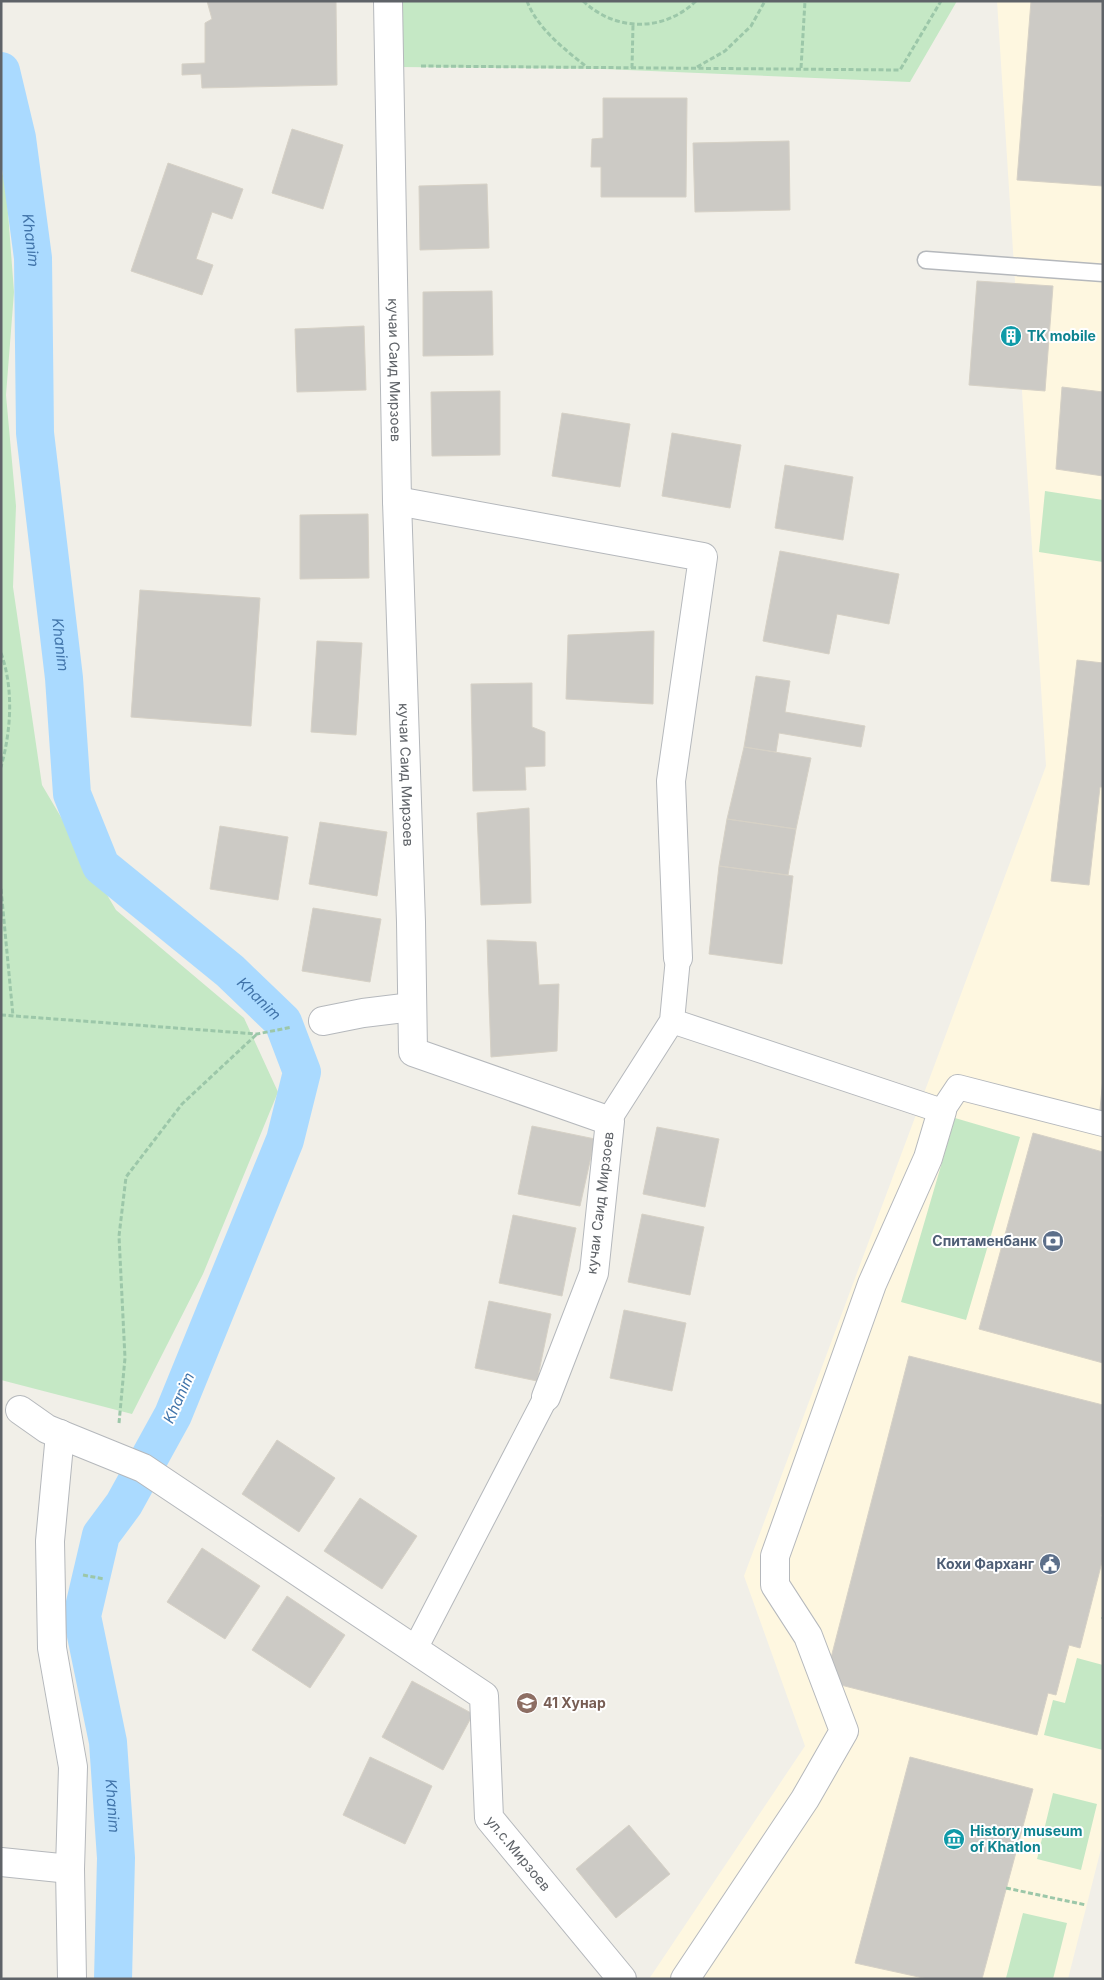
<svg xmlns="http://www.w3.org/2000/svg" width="1104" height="1980" font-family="Inter,sans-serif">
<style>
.commercial{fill:#fef7e0}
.green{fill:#c5e8c5}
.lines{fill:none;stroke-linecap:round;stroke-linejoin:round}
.canal{stroke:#aadaff;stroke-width:38}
.building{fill:#cccac5;stroke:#d6d1c6}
.service-casing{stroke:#b5b8bc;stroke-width:19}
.pedestrian-casing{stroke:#b5b8bc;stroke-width:26}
.minor-casing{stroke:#b5b8bc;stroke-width:30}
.path{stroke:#9cc7a9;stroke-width:3;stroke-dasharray:5 2.5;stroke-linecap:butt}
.service{stroke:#fff;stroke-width:16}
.pedestrian{stroke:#fff;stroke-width:24}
.minor{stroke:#fff;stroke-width:28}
.labels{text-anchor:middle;stroke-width:4;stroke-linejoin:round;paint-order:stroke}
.culture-label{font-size:14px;font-weight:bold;fill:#0d838f;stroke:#fff;text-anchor:start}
.street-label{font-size:14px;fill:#5f6368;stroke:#fff}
.service-label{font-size:14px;font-weight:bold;fill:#4e5e75;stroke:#fff;text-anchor:end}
.education-label{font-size:14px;font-weight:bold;fill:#785e54;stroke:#fff;text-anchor:start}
.water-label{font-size:15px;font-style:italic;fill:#4174aa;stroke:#fff}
</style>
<rect width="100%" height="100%" fill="#f1efe8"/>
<!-- commercial -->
<path class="commercial" d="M997,1H1103V1841L1068,1979H649L805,1746L744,1576L1046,766Z"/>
<!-- green -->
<path class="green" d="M396,1H957L910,82L603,69L399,67Z
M1,169L6,186L14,292L6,395L16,506L13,587L42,785L116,910L244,1018L278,1092L203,1274L132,1414L1,1380Z
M1045,491L1103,500V562L1039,552Z
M955,1118L1020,1137L966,1320L901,1302Z
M1077,1658L1103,1665V1750L1044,1735L1053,1700L1065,1703Z
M1053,1793L1097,1804L1081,1870L1037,1859Z
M1023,1913L1067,1923L1053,1979L1006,1978Z"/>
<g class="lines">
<!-- canal -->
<path class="canal" id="s1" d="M1,71L17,138L33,258L35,433L64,678L72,794L101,866L230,971L283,1022L302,1072L285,1140L173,1415L124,1504L101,1535L82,1616L108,1742L116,1858L113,1979"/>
</g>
<!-- building -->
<path class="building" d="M207,1H336L337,85L202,88L201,74L182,75V64L205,63V23L212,19Z
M1031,1H1103V186L1017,180Z
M603,98H687L686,197H601V167H591L592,139L603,138Z
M292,129L343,145L323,209L272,193Z
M789,141L790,210L695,212L693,143Z
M168,163L243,189L232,219L212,212L196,259L213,265L202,295L131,271Z
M487,184L489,248L420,250L419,186Z
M977,281L1053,286L1045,391L969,385Z
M492,291L493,355L423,356V292Z
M364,326L366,390L297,392L295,329Z
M1062,387L1103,392V476L1056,469Z
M500,391V455L432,456L431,392Z
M562,413L630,424L620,487L552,476Z
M672,433L741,445L730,508L662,496Z
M785,465L853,477L843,540L775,528Z
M368,514L369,578L300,579V515Z
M780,551L899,574L889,624L837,614L829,654L763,641Z
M140,590L260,598L251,726L131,717Z
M654,631L653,704L566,699L568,635Z
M317,641L362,643L356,735L311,732Z
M1077,660L1103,663V787H1100L1089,885L1051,881Z
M756,676L790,681L785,712L865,726L861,747L779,733L776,752L744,747Z
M532,683V727L545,732V766L525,767L526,790L473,791L471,684Z
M744,747L811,758L796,829L727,819Z
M529,808L531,903L481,905L477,813Z
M727,819L796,829L788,875L719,866Z
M320,822L387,832L377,896L309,884Z
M220,826L288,837L278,900L210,889Z
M719,866L793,876L782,964L709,954Z
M313,908L381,919L370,982L302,971Z
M487,940L536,942L539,985L559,984L557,1051L491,1057Z
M1103,1078V1121L1099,1120Z
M532,1126L595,1139L580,1206L518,1194Z
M657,1127L719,1139L705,1207L643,1194Z
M1033,1133L1103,1152V1363L979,1329Z
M642,1214L704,1227L690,1295L628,1282Z
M513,1215L576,1228L562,1296L499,1283Z
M489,1301L551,1314L537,1381L475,1368Z
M624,1310L686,1323L672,1391L610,1378Z
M909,1356L1103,1405V1510L1101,1516L1103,1517V1558L1080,1648L1069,1645L1056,1695L1048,1693L1037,1735L825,1681Z
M277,1440L335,1478L299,1532L242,1494Z
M360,1498L417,1536L382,1589L324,1551Z
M202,1548L260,1586L225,1639L167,1602Z
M287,1596L345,1635L310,1688L252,1650Z
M412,1681L473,1714L443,1770L382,1737Z
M370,1757L432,1786L405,1844L343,1815Z
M910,1757L1033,1789L982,1979H928L855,1963Z
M629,1825L670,1874L616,1918L576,1869Z"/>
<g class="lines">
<!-- service casing -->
<g class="service-casing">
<path id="service" d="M926,260L1103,273"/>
</g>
<!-- pedestrian casing -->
<g class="pedestrian-casing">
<path id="pedestrian" d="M672,1021L942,1111L958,1087L1103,1124
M612,1115L672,1021L678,958
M415,1649L546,1397"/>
</g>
<!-- minor casing -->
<g class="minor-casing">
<g id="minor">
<path id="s2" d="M388,1L397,501L411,922L413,1052L610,1121L594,1273L546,1397"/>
<path d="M397,501L703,557L671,781L678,958"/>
<path d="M323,1021L363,1013L412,1007"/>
<path id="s3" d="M20,1410L47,1429L143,1468L484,1696L489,1818L622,1979"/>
<path d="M60,1434L50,1541L52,1648L73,1767L70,1869L72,1979"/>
<path d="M1,1862L70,1869"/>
<path d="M685,1979L805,1799L844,1731L808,1636L775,1585V1556L872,1284L928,1158L942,1111"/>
</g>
</g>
<!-- path -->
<path class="path" d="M527,1C537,28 565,50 587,67
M583,1C616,32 664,32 696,1
M421,66L900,70L941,1
M697,67L725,51L751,26L765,1
M632,68L633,25
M801,68L805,1
M1,653C14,689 11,731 1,767
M1,889L13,1016
M1,1015L257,1034L292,1027
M119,1423L125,1358L119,1236L126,1177L182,1104L257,1034
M83,1575L104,1579
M1102,1617L1103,1618
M1006,1888L1086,1905"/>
<!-- service -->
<use href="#service" class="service"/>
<!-- pedestrian -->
<use href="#pedestrian" class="pedestrian"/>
<!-- minor -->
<use href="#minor" class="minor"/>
</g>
<!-- icons -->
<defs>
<g id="building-disc" transform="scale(1.125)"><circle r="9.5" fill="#0f9aa8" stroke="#fff"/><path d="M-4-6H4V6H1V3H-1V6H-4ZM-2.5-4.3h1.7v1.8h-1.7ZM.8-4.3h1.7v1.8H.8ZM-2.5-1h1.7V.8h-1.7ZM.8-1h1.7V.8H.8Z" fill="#fff"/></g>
<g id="bank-disc" transform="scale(1.125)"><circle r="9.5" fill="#5c6f8a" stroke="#fff"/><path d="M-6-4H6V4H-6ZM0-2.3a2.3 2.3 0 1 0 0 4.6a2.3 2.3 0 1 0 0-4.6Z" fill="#fff"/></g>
<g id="civic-disc" transform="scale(1.125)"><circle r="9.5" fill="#5c6f8a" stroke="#fff"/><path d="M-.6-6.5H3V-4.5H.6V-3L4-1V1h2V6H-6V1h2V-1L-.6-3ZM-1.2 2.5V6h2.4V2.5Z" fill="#fff"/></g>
<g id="school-disc" transform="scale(1.125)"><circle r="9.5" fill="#8d6e63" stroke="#fff"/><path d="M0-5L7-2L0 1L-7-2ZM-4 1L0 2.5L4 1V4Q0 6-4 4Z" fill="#fff"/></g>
<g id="museum-disc" transform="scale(1.125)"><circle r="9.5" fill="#0f9aa8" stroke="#fff"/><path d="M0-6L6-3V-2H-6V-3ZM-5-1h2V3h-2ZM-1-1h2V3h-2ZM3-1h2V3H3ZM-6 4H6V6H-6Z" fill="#fff"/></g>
</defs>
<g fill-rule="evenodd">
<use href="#building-disc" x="1011" y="336"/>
<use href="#bank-disc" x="1053" y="1241"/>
<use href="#civic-disc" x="1050" y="1564"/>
<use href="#school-disc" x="527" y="1703"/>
<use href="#museum-disc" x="954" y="1839"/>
</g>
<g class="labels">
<!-- culture labels -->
<g class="culture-label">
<text x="1027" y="341">TK mobile</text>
<text x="970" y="1836">History museum<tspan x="970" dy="16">of Khatlon</tspan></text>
</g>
<!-- street labels -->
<g class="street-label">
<text dy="5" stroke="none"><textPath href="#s2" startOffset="369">кучаи Саид Мирзоев</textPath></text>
<text dy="5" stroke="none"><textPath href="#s2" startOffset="774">кучаи Саид Мирзоев</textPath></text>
<text transform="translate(600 1203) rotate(-83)" y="5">кучаи Саид Мирзоев</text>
<text dy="5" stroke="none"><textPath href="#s3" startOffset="715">ул.с.Мирзоев</textPath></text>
</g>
<!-- service labels -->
<g class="service-label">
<text x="1037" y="1246">Спитаменбанк</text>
<text x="1034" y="1569">Кохи Фарханг</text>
</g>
<!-- education labels -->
<g class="education-label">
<text x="543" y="1708">41 Хунар</text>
</g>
<!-- water labels -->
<g class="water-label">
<text dy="5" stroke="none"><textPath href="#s1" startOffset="172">Khanim</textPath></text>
<text dy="5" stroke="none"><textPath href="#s1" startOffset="578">Khanim</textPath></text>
<text dy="5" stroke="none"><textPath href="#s1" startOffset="1012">Khanim</textPath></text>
<text transform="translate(179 1398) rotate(-66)" y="5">Khanim</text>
<text dy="5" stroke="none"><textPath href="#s1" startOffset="1882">Khanim</textPath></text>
</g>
</g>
<!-- border -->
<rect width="1104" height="1980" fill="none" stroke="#5f6368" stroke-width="5"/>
</svg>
